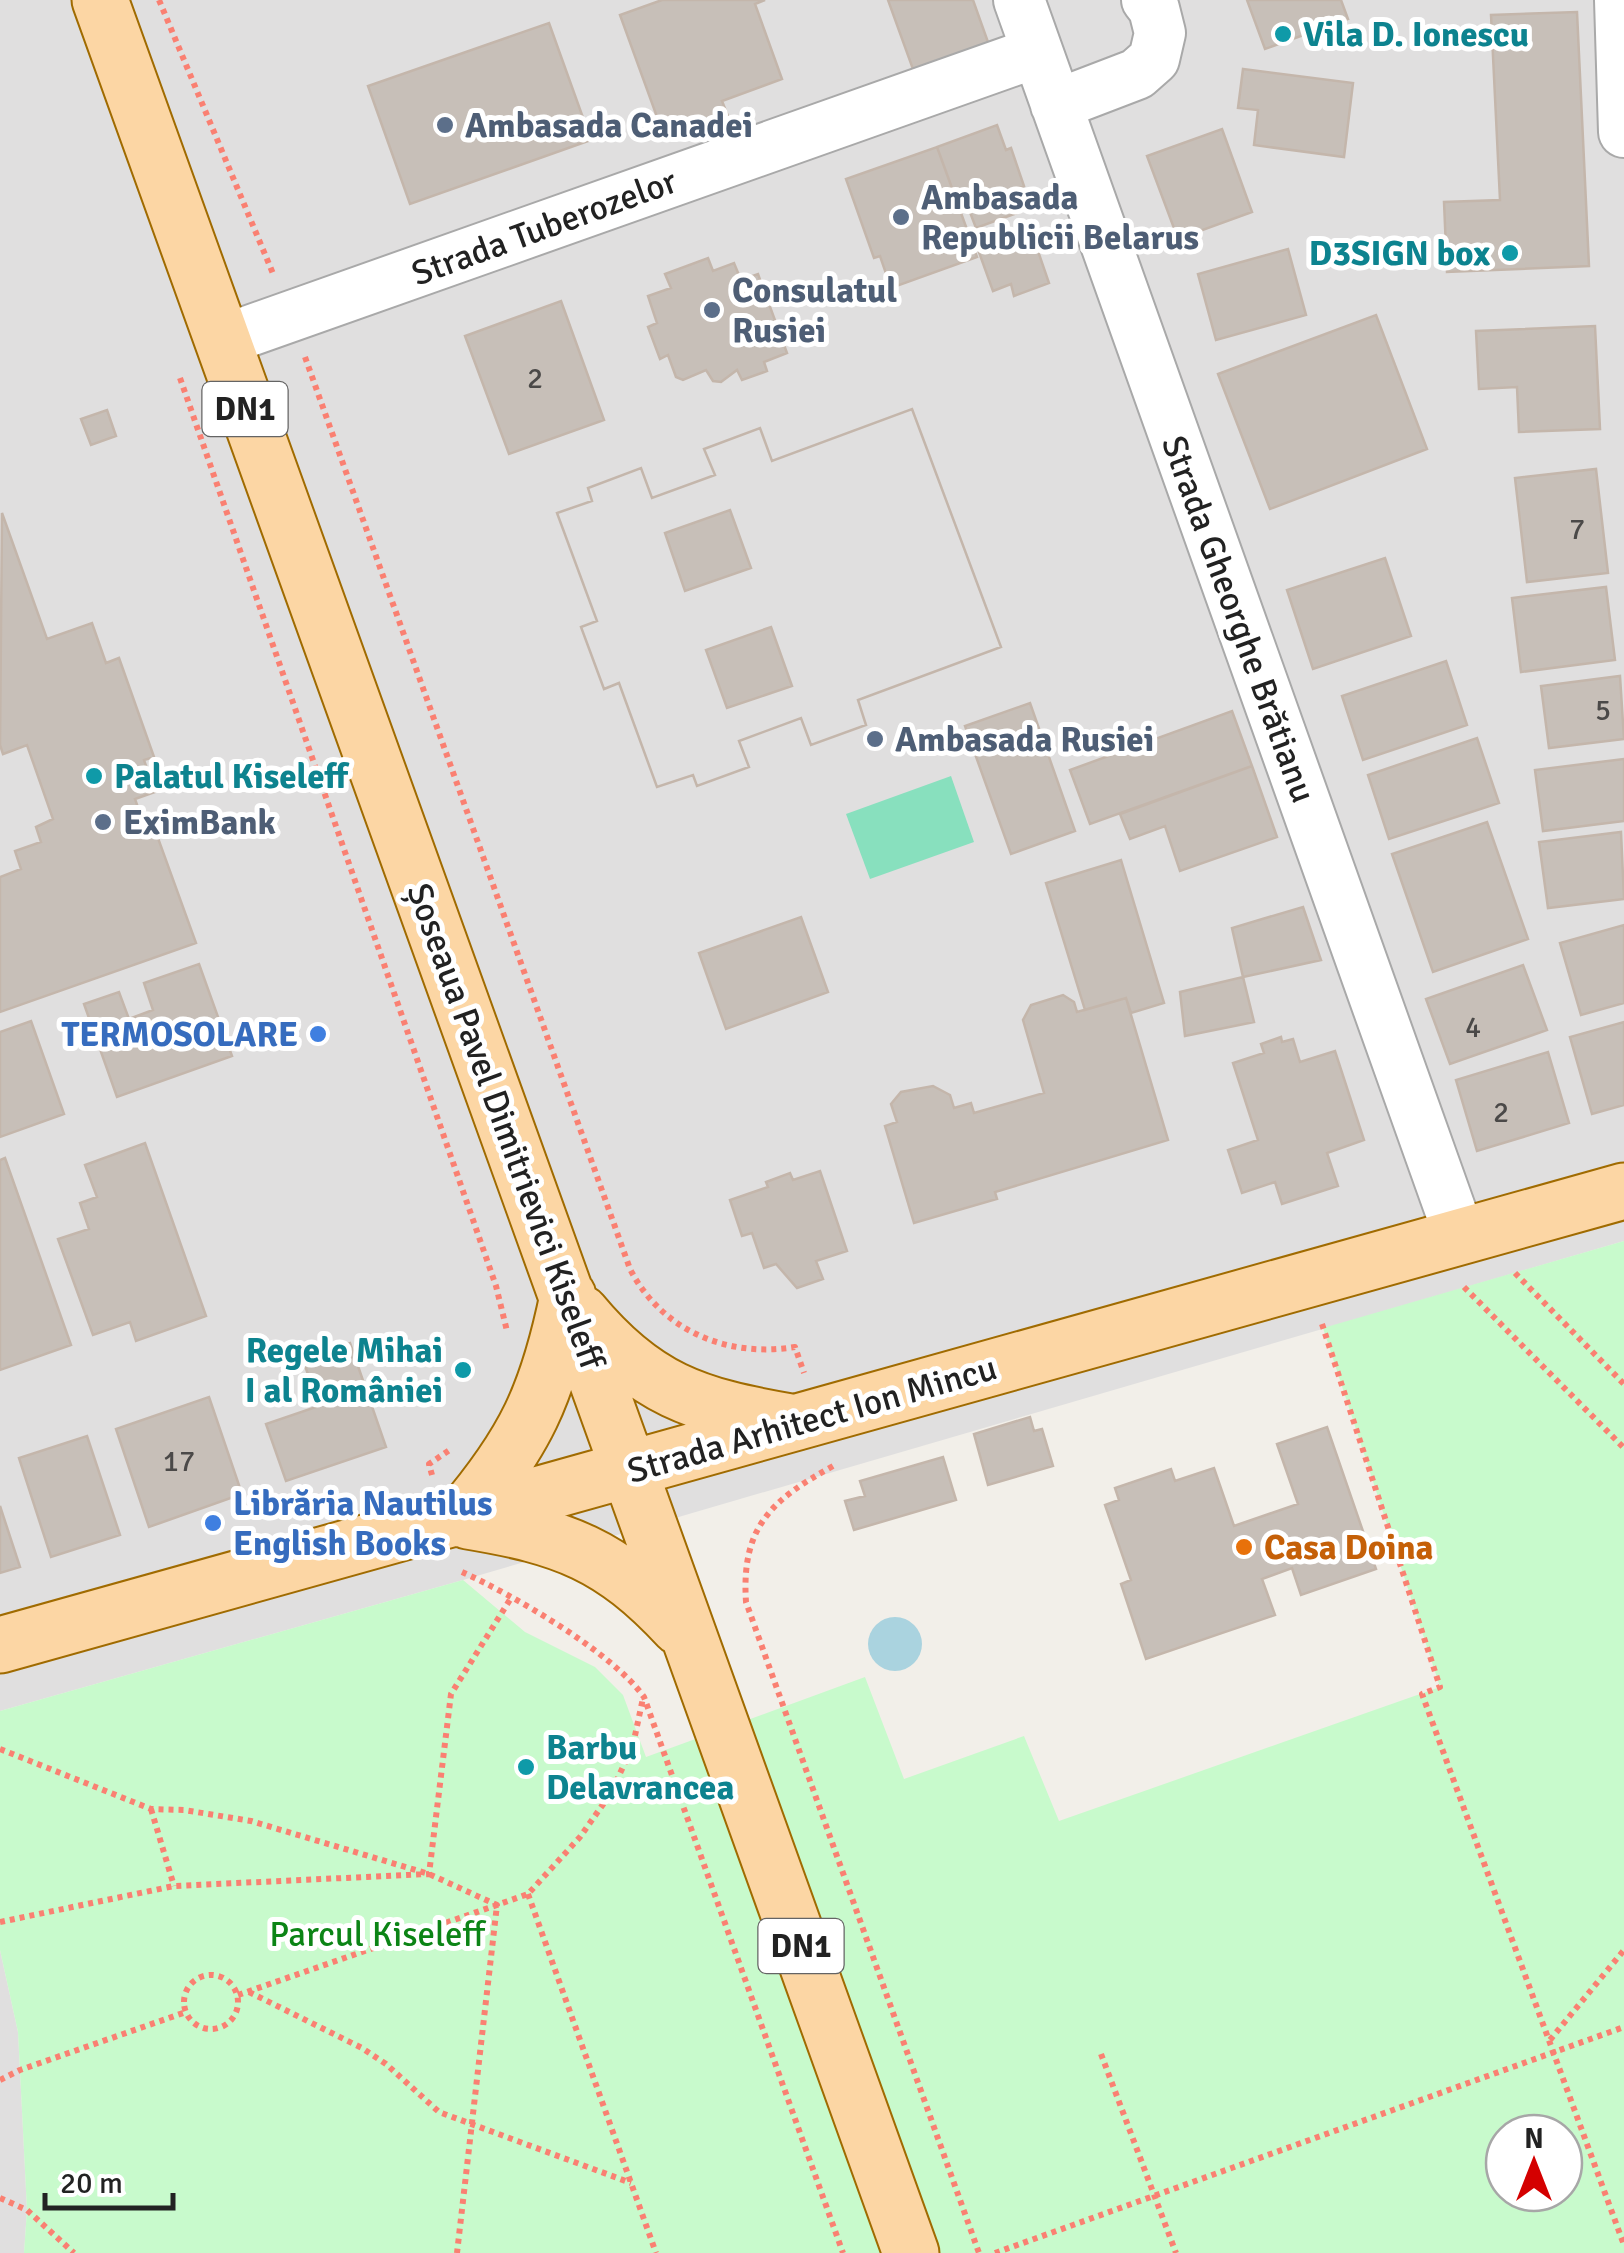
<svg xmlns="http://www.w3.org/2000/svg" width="1624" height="2253" font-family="Signika,sans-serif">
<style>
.residential{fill:#e0dfdf}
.park{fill:#c8facc;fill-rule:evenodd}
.pitch{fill:#88e0be}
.water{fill:#aad3df}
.building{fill:#c7bfb8;stroke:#c4b6ab;stroke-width:2.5;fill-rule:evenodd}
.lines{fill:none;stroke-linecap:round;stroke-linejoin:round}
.minor-casing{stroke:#a9a9a9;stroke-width:54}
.major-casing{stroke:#a06b00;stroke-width:59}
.path{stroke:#fa8072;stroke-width:6;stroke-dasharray:5 5;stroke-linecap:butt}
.minor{stroke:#fff;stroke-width:50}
.major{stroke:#fcd6a4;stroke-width:55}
.culture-dot{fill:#0f9aa8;stroke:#fff;stroke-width:4}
.service-dot{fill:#5c6f8a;stroke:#fff;stroke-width:4}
.shop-dot{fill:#3f7fe0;stroke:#fff;stroke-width:4}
.food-dot{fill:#e8710a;stroke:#fff;stroke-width:4}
.labels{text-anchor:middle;stroke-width:10;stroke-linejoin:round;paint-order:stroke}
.number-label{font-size:30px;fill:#4b4948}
.shield{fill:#fff;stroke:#646464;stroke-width:2.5}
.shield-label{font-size:32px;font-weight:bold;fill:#222}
.culture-label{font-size:35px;font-weight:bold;fill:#0d838f;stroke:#fff;text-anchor:start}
.service-label{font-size:35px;font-weight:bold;fill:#4e5e75;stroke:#fff;text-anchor:start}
.street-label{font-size:35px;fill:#222;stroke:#fff}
.shop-label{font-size:35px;font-weight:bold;fill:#366cbe;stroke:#fff;text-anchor:end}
.food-label{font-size:35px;font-weight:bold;fill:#c56008;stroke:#fff;text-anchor:start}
.park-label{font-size:35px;fill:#0c8416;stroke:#fff}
</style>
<rect width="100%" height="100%" fill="#f2efe9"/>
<!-- residential -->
<path class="residential" d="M0,0H1624V1241L463,1580L0,1711Z
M0,1950L18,2032L27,2210L24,2253H0Z"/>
<!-- park -->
<path class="park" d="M1624,1241V2253H24L27,2210L18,2032L0,1950V1711L463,1580L525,1632L595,1667L623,1695L646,1757L865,1677L904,1779L1024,1736L1059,1821L1440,1687L1323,1328ZM1504,2133H1564V2193H1504Z"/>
<!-- pitch -->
<path class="pitch" d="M951,776L974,842L870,879L846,814Z"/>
<!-- water -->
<path class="water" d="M868 1644a27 27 0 1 1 54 0a27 27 0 1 1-54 0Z"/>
<!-- building -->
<path class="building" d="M662,0H765L755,4L782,79L722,101L728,116L665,139L620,15Z
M888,0H973L989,45L914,72Z
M1247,0H1341L1348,19L1265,49Z
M1577,12L1589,266L1447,272L1444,202L1500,200L1491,15Z
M549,23L591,140L410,204L368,86Z
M1243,69L1353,83L1344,157L1254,145L1258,110L1238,108Z
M997,125L1006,150L1011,148L1024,186L1017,189L1025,210L976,228L968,207L960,210L937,147Z
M1222,129L1252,212L1178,239L1147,156Z
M937,147L977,257L891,288L880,256L874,258L846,179Z
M1029,225L1049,283L1014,296L1011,284L993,291L976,244Z
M1288,249L1306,315L1216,340L1198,274Z
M708,258L713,271L734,263L741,280L758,274L787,353L764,362L767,371L742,380L737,370L721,382L713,381L706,370L683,380L676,377L668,355L660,359L648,327L657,323L648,296L671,288L665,274Z
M561,301L604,420L509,454L465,336Z
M1376,315L1427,449L1270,509L1218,374Z
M1595,326L1600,429L1519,432L1517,387L1479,389L1476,331Z
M912,409L1001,647L858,700L866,725L811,745L801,718L739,741L749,767L697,786L693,775L657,787L619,683L604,689L581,627L597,621L557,513L592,501L588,488L641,468L652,498L715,475L704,449L760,428L772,461ZM730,510L751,568L685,591L665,533ZM771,627L792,686L727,708L706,650Z
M912,409L1001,647L858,700L866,725L811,745L801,718L739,741L749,767L697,786L693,775L657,787L619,683L604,689L581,627L597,621L557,513L592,501L588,488L641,468L652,498L715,475L704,449L760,428L772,461Z
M107,410L116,436L91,445L81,419Z
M1596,469L1608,573L1527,582L1515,478Z
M2,513L47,639L92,623L106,663L119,658L154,757L144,760L155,792L135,799L143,822L130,827L133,834L154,827L196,943L0,1012V877L21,869L15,851L41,842L36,827L53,819L27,745L3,754L0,745Z
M1385,558L1411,636L1313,669L1287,590Z
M1606,587L1615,660L1521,672L1512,598Z
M1446,661L1467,725L1363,760L1342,696Z
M1620,676L1624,739L1549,748L1541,686Z
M1030,703L1075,831L1011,854L965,726Z
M1232,711L1252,766L1090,824L1070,770Z
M1477,738L1499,803L1389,839L1368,775Z
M1624,759V821L1543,831L1535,770Z
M1252,766L1277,837L1180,871L1165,826L1130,839L1120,814Z
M1487,822L1528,939L1433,972L1392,854Z
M1621,832L1624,899L1548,908L1539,842Z
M1121,860L1164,1003L1131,1013L1126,998L1085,1010L1046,883Z
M1303,907L1321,960L1243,977L1232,928Z
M801,917L828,992L726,1029L699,953Z
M1624,925V1003L1581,1015L1560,943Z
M199,964L232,1056L117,1097L84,1004L119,992L129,1019L153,1010L144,983Z
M1523,965L1547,1030L1450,1064L1426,999Z
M1243,977L1254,1022L1185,1036L1180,992Z
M1063,995L1074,1002L1077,1012L1126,998L1168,1140L995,1192L997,1199L914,1223L885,1126L897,1122L891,1104L901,1092L933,1086L950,1095L954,1108L971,1103L974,1113L1044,1093L1023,1020L1031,1005Z
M31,1021L64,1114L0,1137V1032Z
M1624,1022V1105L1592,1114L1570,1037Z
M1281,1037L1282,1042L1293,1039L1300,1062L1335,1051L1364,1140L1327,1153L1338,1186L1282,1204L1275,1182L1242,1193L1228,1150L1258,1140L1233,1063L1264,1053L1261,1044Z
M1548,1052L1569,1123L1477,1151L1456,1080Z
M145,1143L206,1316L136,1341L130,1322L93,1335L58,1239L89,1229L80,1203L97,1197L85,1165Z
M5,1158L71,1345L0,1370V1160Z
M820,1171L847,1251L816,1261L823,1279L797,1288L776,1264L764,1268L752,1233L742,1236L730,1200L768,1187L766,1182L790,1173L793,1180Z
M350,1343L386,1447L286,1481L266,1424L319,1406L303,1360Z
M209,1397L242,1494L149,1527L116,1429Z
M1030,1417L1034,1431L1042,1429L1053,1466L988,1485L974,1434Z
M1327,1427L1376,1569L1301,1595L1292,1568L1262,1579L1275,1615L1146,1659L1121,1584L1131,1580L1105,1505L1119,1500L1115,1488L1171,1469L1175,1481L1214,1468L1234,1526L1298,1504L1277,1444Z
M87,1436L120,1535L51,1557L19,1458Z
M943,1457L956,1500L854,1530L845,1501L865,1496L860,1481Z
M0,1506L20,1567L0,1573Z"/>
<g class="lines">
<!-- minor casing -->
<g class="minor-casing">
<path id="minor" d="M1019,0L1460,1237
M1620,0L1624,132
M1056,105L1137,74L1154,59L1160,33L1154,9L1147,0
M221,341L1037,52"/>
</g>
<!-- major casing -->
<g class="major-casing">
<path id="major" d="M100,0L911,2253
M581,1313C644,1389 696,1406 791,1422
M460,1519C525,1443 548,1394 568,1296
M468,1521C564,1537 611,1554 679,1627
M0,1645L1624,1191"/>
</g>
<!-- path -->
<path class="path" d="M159,0L274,276
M305,357L630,1269C662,1331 727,1358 795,1347L804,1373
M180,378L496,1286L507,1331
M1515,1273L1624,1384
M1464,1287L1624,1448
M1322,1324L1440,1687L1422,1694L1624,2245
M833,1466C772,1500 741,1526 746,1602L979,2253
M432,1475L429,1464L451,1449
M462,1572C513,1595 612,1652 644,1697L843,2253
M0,1749L151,1809L184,1810L251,1821L429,1874L497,1905L528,1894L580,1837L611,1793L633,1745L643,1698
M151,1809L174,1886
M528,1894L656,2253
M0,1922L174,1886L429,1874L451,1694L511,1598
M184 2002a27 27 0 1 1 54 0a27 27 0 1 1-54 0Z
M249,1992L362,2048L386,2064L439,2112L631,2183
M238,1995L497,1905L457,2253
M1550,2040L1624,1950
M1101,2054L1176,2253
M0,2080L20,2070L186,2012
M0,2198L27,2210L74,2253
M995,2253L1624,2027"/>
<!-- minor -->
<use href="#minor" class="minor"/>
<!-- major -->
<use href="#major" class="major"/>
</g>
<!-- markers -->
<g class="culture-dot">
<circle cx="1283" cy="34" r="10"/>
<circle cx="1510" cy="253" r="10"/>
<circle cx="94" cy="776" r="10"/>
<circle cx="463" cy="1370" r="10"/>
<circle cx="526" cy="1767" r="10"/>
</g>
<g class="service-dot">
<circle cx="445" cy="125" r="10"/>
<circle cx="901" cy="217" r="10"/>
<circle cx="712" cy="310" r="10"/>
<circle cx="875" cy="739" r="10"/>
<circle cx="103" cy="822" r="10"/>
</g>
<g class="shop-dot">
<circle cx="318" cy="1034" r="10"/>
<circle cx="213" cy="1523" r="10"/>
</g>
<circle class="food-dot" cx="1244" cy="1547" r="10"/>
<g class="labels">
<!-- number labels -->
<g class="number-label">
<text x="535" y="388">2</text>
<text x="1577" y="539">7</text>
<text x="1603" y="720">5</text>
<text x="1473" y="1037">4</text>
<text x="1501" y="1122">2</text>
<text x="179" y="1471">17</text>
</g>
<!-- shield labels -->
<g class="shield">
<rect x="202.5" y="382" width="85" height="54" rx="8"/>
<rect x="758.5" y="1919" width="85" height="54" rx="8"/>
</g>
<g class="shield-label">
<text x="245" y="420">DN1</text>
<text x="801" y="1957">DN1</text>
</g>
<!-- culture labels -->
<g class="culture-label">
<text x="1303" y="46">Vila D. Ionescu</text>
<text x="1490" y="265" text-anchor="end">D3SIGN box</text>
<text x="114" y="788">Palatul Kiseleff</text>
<text x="443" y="1362" text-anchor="end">Regele Mihai<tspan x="443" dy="40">I al României</tspan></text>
<text x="546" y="1759">Barbu<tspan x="546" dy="40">Delavrancea</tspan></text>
</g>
<!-- service labels -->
<g class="service-label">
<text x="465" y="137">Ambasada Canadei</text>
<text x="921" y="209">Ambasada<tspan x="921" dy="40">Republicii Belarus</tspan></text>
<text x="732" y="302">Consulatul<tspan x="732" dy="40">Rusiei</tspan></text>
<text x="895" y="751">Ambasada Rusiei</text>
<text x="123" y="834">EximBank</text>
</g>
<!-- street labels -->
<g class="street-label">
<text transform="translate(544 227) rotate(-20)" y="12">Strada Tuberozelor</text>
<text transform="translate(1239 619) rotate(70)" y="12">Strada Gheorghe Brătianu</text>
<text transform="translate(506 1126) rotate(70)" y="12">Șoseaua Pavel Dimitrievici Kiseleff</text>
<text transform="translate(812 1419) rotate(-16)" y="12">Strada Arhitect Ion Mincu</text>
</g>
<!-- shop labels -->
<g class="shop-label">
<text x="298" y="1046">TERMOSOLARE</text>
<text x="233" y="1515" text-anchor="start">Librăria Nautilus<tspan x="233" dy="40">English Books</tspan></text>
</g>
<!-- food labels -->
<g class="food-label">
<text x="1264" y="1559">Casa Doina</text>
</g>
<!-- park labels -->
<g class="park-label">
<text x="377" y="1946">Parcul Kiseleff</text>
</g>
</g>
<!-- north arrow -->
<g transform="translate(1534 2163)"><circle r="48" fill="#ffffff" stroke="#a7a7a7" stroke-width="2.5"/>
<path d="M0-8L18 38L0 25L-18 38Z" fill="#d40000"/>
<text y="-15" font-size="28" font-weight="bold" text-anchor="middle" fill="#222222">N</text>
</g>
<!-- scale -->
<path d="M45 2193v15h128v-15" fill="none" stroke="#222222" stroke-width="5"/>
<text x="60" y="2193" font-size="30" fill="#222222" stroke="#ffffff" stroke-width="8" paint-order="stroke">20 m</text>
</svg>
